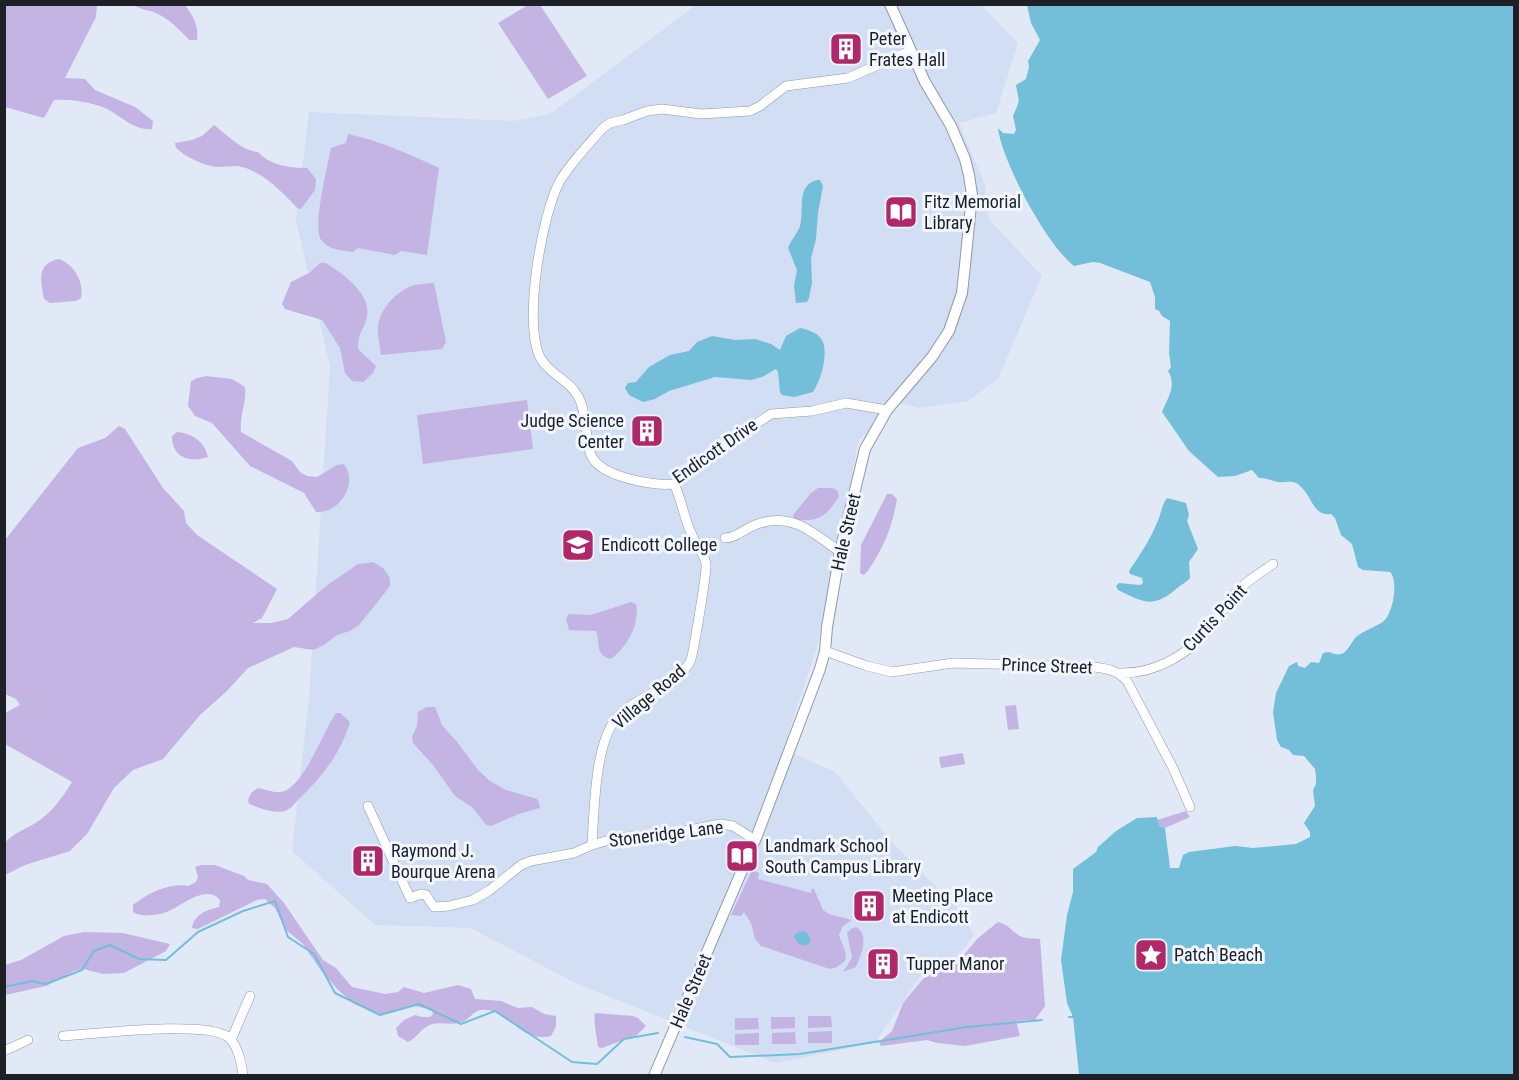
<svg xmlns="http://www.w3.org/2000/svg" width="1519" height="1080" font-family="'Roboto Condensed',sans-serif">
<style>
.built{fill:#d2def3}
.green{fill:#c3b4e4}
.water{fill:#73bed9}
.lines{fill:none;stroke-linecap:round;stroke-linejoin:round}
.stream{stroke:#73bed9;stroke-width:2}
.minor-casing{stroke:#9199a6;stroke-width:10}
.major-casing{stroke:#9199a6;stroke-width:12}
.minor{stroke:#fff;stroke-width:9}
.major{stroke:#fff;stroke-width:10}
.labels{text-anchor:middle;stroke-width:6;stroke-linejoin:round;paint-order:stroke}
.poi-label{font-size:18px;fill:#1d2025;stroke:#f1f6ff;text-anchor:start}
.street-label{font-size:18px;fill:#1d2025;stroke:#f1f6ff}
</style>
<rect width="100%" height="100%" fill="#e1e9f7"/>
<!-- built -->
<path class="built" d="M696,5H981L1018,43L996,113L959,123L985,185L988,218L1042,276L998,379L968,401L919,408L899,403L859,440L816,650L783,749L835,772L892,842L962,913L974,935L957,957L919,978L875,1043L776,1063L575,983L471,928L375,925L292,851L309,698L330,367L296,220L309,112L513,121L550,114Z"/>
<!-- green -->
<path class="green" d="M4,5H97L96,17L65,78L85,79L95,90L135,107L153,121L152,129C134,131 120,115 105,108C90,102 69,99 54,100L44,118L5,107Z
M134,5H185C193,16 199,25 197,40H189C181,31 169,19 158,14C150,10 141,10 134,5Z
M528,5H540L587,76L548,99L498,23Z
M214,125C226,134 242,151 258,152C270,165 289,168 307,168L316,179L315,190L301,209L297,208C282,192 260,169 237,166C231,166 224,167 218,167C204,166 186,157 176,148L175,143L192,140L202,136Z
M348,134C381,141 409,154 439,168L427,255L401,251L395,255L358,248L352,252C342,250 329,250 322,241C311,230 328,165 331,148L346,143Z
M59,259C75,265 84,282 81,298L76,301L50,303L44,299C40,280 37,263 59,259Z
M320,263H326C344,275 371,293 367,317C364,331 358,331 358,349L376,366L373,373L363,382L352,381L345,373L340,348L322,320L285,309L282,304L291,282L309,273Z
M434,283L446,342L442,349L381,355C380,347 378,339 378,331C377,311 396,291 414,285C420,284 427,284 434,283Z
M206,376L232,379L245,387C247,402 239,417 241,432L292,461L300,472L307,476L317,477L337,465L344,464C359,484 339,514 316,512L304,493L250,466L212,423L195,416L188,406L191,381L197,378Z
M527,400L533,449L423,464L417,415Z
M119,426L125,429L163,488L184,511L186,523L197,535L277,589L262,618L253,623H271L288,619L326,586L358,564L373,562L383,568L390,578V586L376,604L359,625L350,631L337,635L324,645L313,650L294,647L248,668L226,692L200,715L163,759L133,770L114,788L87,834L70,851L25,865L5,875V843C14,832 25,830 37,822C52,812 63,797 72,782L5,744V713L20,705L16,699L5,694V540L78,448L105,438Z
M177,432C192,433 205,442 208,457C190,463 172,458 172,436Z
M818,488H832L837,490L839,496C827,516 819,522 795,520L793,515L811,493Z
M887,494H892L897,499C892,529 884,546 868,571L864,575L860,573L861,545Z
M631,602L636,604C640,625 627,647 611,659C594,655 601,642 596,631L569,630L566,619L569,614L591,615Z
M1016,705L1019,729L1008,730L1005,706Z
M426,707H435L442,725L458,743L478,770L490,781L506,790L537,799L539,803L540,808L519,814L491,826L486,825L472,807L455,796L433,765L413,743L412,737L417,726L418,712Z
M336,713H340L350,722C341,753 322,777 299,799C295,803 291,809 285,811C274,814 259,808 249,804L248,800L251,793L258,788C265,789 274,793 281,792C303,789 324,730 336,713Z
M963,753L965,764L941,768L939,757Z
M1186,811L1190,817L1165,828L1159,826L1157,820Z
M201,865H215L244,876L248,880L267,884L284,903L323,960L336,968L352,987L385,994L398,992L404,987L424,993L458,985L471,989L475,999L501,1001L518,1008L532,1007L544,1014L556,1016V1026L551,1036C519,1044 508,1006 481,1010C473,1011 469,1020 462,1022C451,1026 440,1021 430,1025C420,1029 417,1038 408,1042L398,1036L396,1028L404,1020L415,1015L422,1017H430L433,1014L432,1010L411,1005L383,1015L354,1004L338,990L320,969L302,943L286,930L275,908L265,899L257,900L198,929L192,928C194,914 207,910 219,907L220,900C206,884 183,905 169,911C160,915 140,918 133,912V905C146,894 170,882 188,886L196,882L198,877L195,867Z
M752,870L759,873L758,879L811,893L812,888L814,889L823,910L829,914L852,920L843,926L839,935L846,954L845,961L837,967L830,969L761,946L755,939L751,923L744,912L741,916L731,915Z
M998,922C1008,924 1011,931 1020,936C1026,939 1034,938 1040,939L1045,1006L1035,1020L1016,1021L1020,1036L965,1046L937,1043L927,1040L881,1046L879,1042L892,1031L903,1003L922,980L929,975L948,966L963,956L977,939Z
M856,927C870,935 861,955 856,967L843,972L852,958L847,933L851,929Z
M84,932L123,933L170,944L166,951L124,973L103,974L83,969L74,971L46,986L5,995V965L21,960L64,936Z
M595,1013L633,1016L638,1018L646,1026L637,1035L602,1048L598,1047C597,1039 593,1018 595,1013Z
M808,1016H831L832,1027L808,1028Z
M771,1017H795V1028L771,1029Z
M735,1018H758L759,1029L735,1030Z
M832,1031V1043H808V1032Z
M795,1032L796,1044H772V1033Z
M759,1033V1045H735V1034Z"/>
<!-- water -->
<path class="water" d="M1027,5H1514V1075H1079L1073,1017L1067,1003L1061,960L1067,915L1073,892V869L1096,852L1098,847L1116,831L1137,818L1157,817L1159,826L1165,828L1170,868H1179L1183,855L1189,852L1235,846L1253,848L1296,844L1310,837V832L1304,823L1315,806L1313,790L1316,784V776L1315,769L1304,756L1293,755L1289,750L1281,747L1277,740L1273,712L1276,693L1289,666L1297,662L1298,666L1305,668L1311,662L1319,663L1323,653C1331,650 1335,656 1341,654C1347,653 1352,641 1356,637C1363,631 1373,628 1381,623C1393,617 1399,581 1390,572L1363,570L1358,567L1352,544L1341,535L1335,518L1331,514C1313,516 1313,498 1301,487C1294,479 1287,483 1278,482C1272,481 1267,478 1259,478L1252,470L1235,476L1218,477L1189,451L1162,412C1168,397 1177,386 1168,371L1171,367L1169,353L1170,321L1162,316L1159,311L1155,309V297L1150,282L1100,263L1093,262L1074,266C1047,245 1002,162 998,128L1003,133L1014,134L1016,130L1013,116C1021,98 1019,103 1016,85L1026,79L1029,67L1028,61L1040,40L1031,23Z
M817,180H820L823,186L818,213L816,239L811,258L812,283L809,298L807,302L796,303L794,286L797,270L788,248C791,240 797,234 800,226C805,210 795,186 817,180Z
M800,328C808,330 817,332 822,340C829,353 821,380 813,392L794,397L782,395L780,392L778,372L776,369L762,377L751,380L715,377L669,391L655,399L643,402L629,395L625,388L628,383L636,382L649,367L670,355L689,351L697,342L712,336L735,340L755,339L771,344L780,350L786,336Z
M1167,498L1186,503L1189,515L1187,521L1198,549L1189,562L1190,578C1186,583 1180,585 1175,590C1151,609 1144,602 1118,590L1116,586L1119,583L1140,585L1143,583L1142,578L1130,574L1129,571C1139,556 1149,542 1156,525C1161,516 1161,506 1167,498Z
M802,931L806,932L811,940C806,949 797,945 794,937L795,934Z"/>
<g class="lines">
<!-- stream -->
<path class="stream" d="M4,987L32,981L46,984L82,970L94,951L110,945L139,959L166,960L198,932L243,911L275,901L288,937L314,954L335,993L380,1015L419,1004L461,1024L495,1011L572,1062L597,1064L624,1039L658,1033
M1069,1017H1073
M685,1037L717,1044L730,1057L800,1054L967,1027L1042,1020"/>
<!-- minor casing -->
<g class="minor-casing">
<path id="minor" d="M887,410L846,403L812,411L771,414L714,452L674,484C653,486 600,477 591,455C584,437 588,416 579,398C570,380 550,375 541,359C522,326 542,213 560,181C571,162 589,144 603,128L610,123L623,120L647,111L662,109L701,114L750,111L760,106L786,86L848,78L910,51
M725,538C736,538 744,529 755,525C791,511 812,532 840,552
M825,651L867,666L892,672L953,663L1095,667C1108,669 1117,670 1127,681L1173,768L1190,807
M1120,673C1156,674 1189,654 1212,626C1220,617 1225,605 1233,596C1243,583 1260,573 1273,564
M368,806L410,898L421,894L426,895L434,907L449,906L473,900L490,890L521,865L531,861L574,853L592,845L616,838L675,833L720,824L733,826L755,840
M592,845C594,813 595,756 610,728C622,704 658,693 678,676C682,673 687,667 690,662C693,658 707,570 706,564C704,553 696,545 692,535C684,519 682,500 674,484
M63,1036C95,1034 206,1020 228,1037C238,1045 242,1064 243,1076
M231,1040L250,996
M4,1051L28,1040"/>
</g>
<!-- major casing -->
<g class="major-casing">
<path id="major" d="M654,1076L758,833L820,669L825,651L827,627L840,552L865,449L887,410L932,357L949,331L962,293L965,265L972,195L969,175L965,159L951,126L925,82L890,4"/>
</g>
<!-- minor -->
<use href="#minor" class="minor"/>
<!-- major -->
<use href="#major" class="major"/>
</g>
<!-- icons -->
<defs>
<g id="building-square" transform="scale(1.725)"><rect x="-9" y="-9" width="18" height="18" rx="4" fill="#b0286a" stroke="#f1f6ff"/><path d="M-4-6H4V6H1V3H-1V6H-4ZM-2.5-4.3h1.7v1.8h-1.7ZM.8-4.3h1.7v1.8H.8ZM-2.5-1h1.7V.8h-1.7ZM.8-1h1.7V.8H.8Z" fill="#fff"/></g>
<g id="library-square" transform="scale(1.725)"><rect x="-9" y="-9" width="18" height="18" rx="4" fill="#b0286a" stroke="#f1f6ff"/><path d="M-6-4Q-3-5.5-.7-3.5V5Q-3 3-6 4ZM6-4Q3-5.5 .7-3.5V5Q3 3 6 4Z" fill="#fff"/></g>
<g id="university-square" transform="scale(1.725)"><rect x="-9" y="-9" width="18" height="18" rx="4" fill="#b0286a" stroke="#f1f6ff"/><path d="M0-5L7-2L0 1L-7-2ZM-4 1L0 2.5L4 1V4Q0 6-4 4Z" fill="#fff"/></g>
<g id="sight-square" transform="scale(1.725)"><rect x="-9" y="-9" width="18" height="18" rx="4" fill="#b0286a" stroke="#f1f6ff"/><path d="M0-6L1.8-2.2L6-1.7L2.9 1.2L3.7 5.4L0 3.3L-3.7 5.4L-2.9 1.2L-6-1.7L-1.8-2.2Z" fill="#fff"/></g>
</defs>
<g fill-rule="evenodd">
<use href="#building-square" x="846" y="49"/>
<use href="#library-square" x="901" y="212"/>
<use href="#building-square" x="647" y="431"/>
<use href="#university-square" x="578" y="545"/>
<use href="#library-square" x="742" y="856"/>
<use href="#building-square" x="368" y="861"/>
<use href="#building-square" x="869" y="906"/>
<use href="#sight-square" x="1151" y="955"/>
<use href="#building-square" x="883" y="964"/>
</g>
<g class="labels">
<!-- poi labels -->
<g class="poi-label">
<text x="869" y="45">Peter<tspan x="869" dy="21">Frates Hall</tspan></text>
<text x="924" y="208">Fitz Memorial<tspan x="924" dy="21">Library</tspan></text>
<text x="624" y="427" text-anchor="end">Judge Science<tspan x="624" dy="21">Center</tspan></text>
<text x="601" y="551">Endicott College</text>
<text x="765" y="852">Landmark School<tspan x="765" dy="21">South Campus Library</tspan></text>
<text x="391" y="857">Raymond J.<tspan x="391" dy="21">Bourque Arena</tspan></text>
<text x="892" y="902">Meeting Place<tspan x="892" dy="21">at Endicott</tspan></text>
<text x="1174" y="961">Patch Beach</text>
<text x="906" y="970">Tupper Manor</text>
</g>
<!-- street labels -->
<g class="street-label">
<text transform="translate(715 451) rotate(-35)" y="6">Endicott Drive</text>
<text transform="translate(846 532) rotate(-77)" y="6">Hale Street</text>
<text transform="translate(1215 618) rotate(-47)" y="6">Curtis Point</text>
<text transform="translate(1047 666) rotate(2)" y="6">Prince Street</text>
<text transform="translate(649 697) rotate(-40)" y="6">Village Road</text>
<text transform="translate(666 834) rotate(-7)" y="6">Stoneridge Lane</text>
<text transform="translate(691 991) rotate(-67)" y="6">Hale Street</text>
</g>
</g>
<!-- border -->
<rect width="1519" height="1080" fill="none" stroke="#1d2025" stroke-width="12"/>
</svg>
